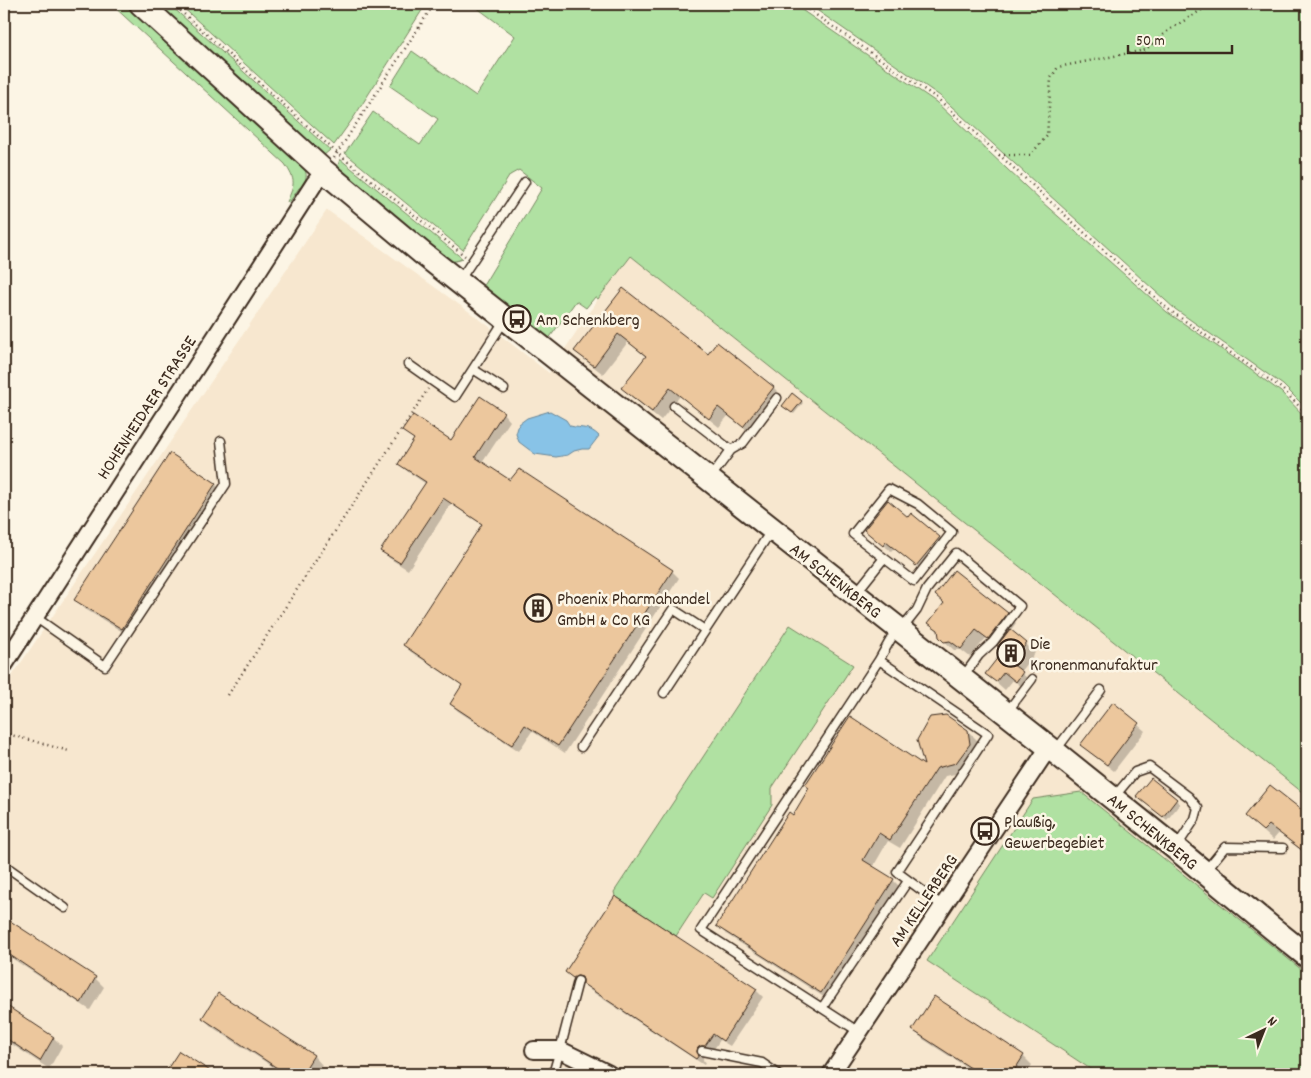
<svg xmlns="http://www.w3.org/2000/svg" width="1311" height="1078" font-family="Dekko,sans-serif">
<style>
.built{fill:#f7e7cf}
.green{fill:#b0e1a2;stroke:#768660}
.water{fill:#88c3e7;stroke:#698697}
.shadow{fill:#0003}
.building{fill:#ecc79d;stroke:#3b2a1e}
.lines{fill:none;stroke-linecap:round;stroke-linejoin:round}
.service-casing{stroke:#3b2a1e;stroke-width:11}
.minor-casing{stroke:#3b2a1e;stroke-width:20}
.secondary-casing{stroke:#3b2a1e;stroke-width:26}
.path{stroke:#3b2a1e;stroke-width:2.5;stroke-dasharray:1 4;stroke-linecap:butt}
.service{stroke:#fcf5e5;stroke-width:8}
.minor{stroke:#fcf5e5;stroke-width:16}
.secondary{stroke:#fcf5e5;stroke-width:22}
.labels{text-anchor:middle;stroke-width:5;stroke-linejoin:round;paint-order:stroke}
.poi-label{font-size:18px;fill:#3b2a1e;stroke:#fcf5e5;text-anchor:start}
.street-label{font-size:18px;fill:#3b2a1e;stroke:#fcf5e5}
</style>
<rect width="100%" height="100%" fill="#fcf5e5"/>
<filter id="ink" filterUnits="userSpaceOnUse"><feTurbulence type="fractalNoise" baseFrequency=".02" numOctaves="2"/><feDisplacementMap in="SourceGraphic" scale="10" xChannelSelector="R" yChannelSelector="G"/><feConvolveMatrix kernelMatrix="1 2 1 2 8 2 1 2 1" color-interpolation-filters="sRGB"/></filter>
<g filter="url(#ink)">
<!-- built -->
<path class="built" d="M327,210L482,321L549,373L598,299L631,256L1307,796V1074H12L4,1069V688Z"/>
<!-- green -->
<path class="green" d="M111,4H128L297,159C307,171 308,172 304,187L299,188L289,203L287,202C295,183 296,181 285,164Z
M153,4H169L330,150L323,156Z
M179,4H426L354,117L334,145Z
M472,4H793L936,102L1042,202L1167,312L1240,362L1281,392L1307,419V796L631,256L598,299L595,297L586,308L576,301L548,340L488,292L484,284L542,188L519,170L510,175L463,250L345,153L373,112L420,145L438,119L390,86L412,51L476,96L515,36Z
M808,4H1307V409L1283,385L1175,309L940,96Z
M340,159L463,259L455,261H447L337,169Z
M790,625L853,665L772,788V805L712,898L704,893L676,936L615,896L614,892Z
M1081,792L1307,974V1074H1098L927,961L1033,799Z"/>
<!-- water -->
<path class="water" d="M550,411L566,420L570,426C583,429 589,426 599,436L589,449H582L574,451L568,455L556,457L535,454L519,442L516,434L519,424L527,418Z"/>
<!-- shadow -->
<path class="shadow" d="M624,290L708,356L717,344L774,388L783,397L753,435L728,416L719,427L680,396L661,420L632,397L622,387L646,357L628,342L603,374L585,360L576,350Z
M793,395L803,403L794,414L784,406Z
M480,398L503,413L510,421L482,463L511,482L519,470L672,571L679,578L565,753L532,731L519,751L458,711L451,704L463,686L411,652L404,645L483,525L451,504L408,570L389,558L382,550L426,484L407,471L399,463L415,440L404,431L451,442Z
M215,484L224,493L131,637L85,609L76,600Z
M908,518L939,538L946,544L924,572L894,548L891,551L872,537Z
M1007,614L1016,623L1010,631L1026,644L1035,653L1020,672L1032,682L1026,690L1013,680L1005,690L987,674L1004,652L999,646L998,647L986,638L970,657L961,650H954L940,637L939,632L930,623Z
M1113,704L1145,731L1114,771L1089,752L1082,745Z
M968,731L977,740L978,753L965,772L945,776L900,848L888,841L873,867L893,880L902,889L830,1001L726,934L718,926L794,817L926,768Z
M1270,786L1307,815V855L1279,833L1273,840L1246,816Z
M1142,800H1176L1180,804L1167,820Z
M4,918L95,978L104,987L90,1010L4,953Z
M567,972L756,990L763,997L730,1046L720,1040L712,1052L704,1054L703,1060L705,1063L704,1065L591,991L584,984V982L581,984Z
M4,1005L54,1038L62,1046L49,1069L4,1039Z
M203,1018L313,1055L322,1065L316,1074H284L212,1027Z
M913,1030L1023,1056L1032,1065L1026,1074H977L923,1039Z"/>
<!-- building -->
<path class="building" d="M623,288L708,354L717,342L774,387L743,427L718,407L709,419L670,388L652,412L621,388L646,356L618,334L594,366L574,351Z
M792,393L802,401L792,413L782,406Z
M480,396L504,412L475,457L510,480L519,469L673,570L558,746L525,725L512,745L450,704L462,685L403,645L482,524L443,498L400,563L380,551L426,482L398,464L414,439L402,431L413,415L451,440Z
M170,453L216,483L122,629L74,600Z
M888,500L908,517L911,513L940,537L916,566L886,542L883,546L864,530Z
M954,570L1008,613L988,639L976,630L961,649L950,641L944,642L939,637L938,630L928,623L944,603L935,595Z
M1010,629L1027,643L1011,663L1023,672L1016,682L1004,672L996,682L985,674L1003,651L997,646Z
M1113,702L1139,723L1107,765L1080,745Z
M946,715L968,730L970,744L956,763L937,768L890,840L879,833L863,860L894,879L821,993L716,926L789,812L793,815L809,788L805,785L850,716L924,765L917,740L930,717Z
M1151,778L1177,799L1163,817L1136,796Z
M1270,785L1307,814V854L1269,825L1263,831L1245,816Z
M615,896L757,989L723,1041L713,1034L705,1046H701L698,1048L697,1052L699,1055L696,1059L583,984V980L582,977L577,976L573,978L565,972Z
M4,917L96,977L81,1003L4,951Z
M218,993L314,1055L302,1074H286L202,1018Z
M934,996L1024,1055L1012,1074H980L912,1030Z
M4,1004L54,1037L40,1061L4,1037Z
M179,1051L215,1074H164Z"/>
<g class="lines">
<!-- service casing -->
<g class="service-casing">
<path id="service" d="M459,281L525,182
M408,364L455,397L504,321
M473,369L504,389
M674,406L731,450L710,478
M731,450L743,443L777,398
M856,593L884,558L853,534L889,489L918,504L952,532L914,581L884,558
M35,617L105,666L226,484L221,441
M902,629L917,610L927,589L956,553L1020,606L993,642L979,655L963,677
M896,630L879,660L988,734L897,872L943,906
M664,693L771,531
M1007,712L1032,679
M581,747L673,609L705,630
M1056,750L1101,690
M1114,797L1135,772L1149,767L1189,797L1198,808L1195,819L1177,846
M4,865L65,908
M1206,870L1225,847L1283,848
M822,1008L908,881
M859,1032L701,930L879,660
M702,1051L762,1063L778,1074
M553,1074L560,1050L578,981"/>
</g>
<!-- minor casing -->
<g class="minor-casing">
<path id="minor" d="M4,665L314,184L324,171
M534,1050H560L609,1074
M831,1074L1049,747"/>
</g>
<!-- secondary casing -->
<g class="secondary-casing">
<path id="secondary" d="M141,4L324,171L422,253L1055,752L1175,848L1272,928L1307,956"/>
</g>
<!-- path -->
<path class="path" d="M173,4L337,153L465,256
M800,4L938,99L1168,309L1281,388L1307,414
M999,155H1030L1047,136L1051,78L1058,67L1145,50L1169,30L1203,9L1221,4
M334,158L434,4
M228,695L428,389
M4,733L69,751"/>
<!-- service -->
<use href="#service" class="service"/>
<!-- minor -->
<use href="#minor" class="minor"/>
<!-- secondary -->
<use href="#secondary" class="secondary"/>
</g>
</g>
<!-- icons -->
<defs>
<g id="bus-ring" transform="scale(1.4375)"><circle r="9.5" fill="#fcf5e5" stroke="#3b2a1e" stroke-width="1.5"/><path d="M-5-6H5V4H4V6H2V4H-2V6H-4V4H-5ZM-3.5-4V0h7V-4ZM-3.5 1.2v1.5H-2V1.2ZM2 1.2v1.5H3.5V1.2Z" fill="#3b2a1e"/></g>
<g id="building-ring" transform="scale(1.4375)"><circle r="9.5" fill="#fcf5e5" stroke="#3b2a1e" stroke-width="1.5"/><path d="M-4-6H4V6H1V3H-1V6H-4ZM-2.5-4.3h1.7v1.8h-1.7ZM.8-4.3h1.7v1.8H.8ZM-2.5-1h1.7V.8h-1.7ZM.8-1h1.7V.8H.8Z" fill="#3b2a1e"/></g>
</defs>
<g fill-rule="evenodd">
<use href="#bus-ring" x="517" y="319"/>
<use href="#building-ring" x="538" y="608"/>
<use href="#building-ring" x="1011" y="653"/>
<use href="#bus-ring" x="985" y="831"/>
</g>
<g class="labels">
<!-- poi labels -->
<g class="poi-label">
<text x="536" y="325">Am Schenkberg</text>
<text x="557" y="604">Phoenix Pharmahandel<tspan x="557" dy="21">GmbH &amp; Co KG</tspan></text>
<text x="1030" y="649">Die<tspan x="1030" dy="21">Kronenmanufaktur</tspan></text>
<text x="1004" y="827">Plaußig,<tspan x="1004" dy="21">Gewerbegebiet</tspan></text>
</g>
<!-- street labels -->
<g class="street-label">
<text transform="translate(146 407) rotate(-57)" y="6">HOHENHEIDAER STRASSE</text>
<text transform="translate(836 580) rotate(38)" y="6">AM SCHENKBERG</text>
<text transform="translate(1153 831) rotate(39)" y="6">AM SCHENKBERG</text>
<text transform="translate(923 900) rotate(-56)" y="6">AM KELLERBERG</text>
</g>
</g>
<!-- margin -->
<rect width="1311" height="1078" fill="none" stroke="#fcf5e5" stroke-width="20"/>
<rect x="10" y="10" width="1291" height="1058" fill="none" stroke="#3b2a1e" stroke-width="2" filter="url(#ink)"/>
<!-- north arrow -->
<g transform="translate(1264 1030) rotate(43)" stroke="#fcf5e5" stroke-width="4" paint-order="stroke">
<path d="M0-4L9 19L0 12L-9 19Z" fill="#3b2a1e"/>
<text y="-8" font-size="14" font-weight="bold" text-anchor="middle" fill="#3b2a1e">N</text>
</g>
<!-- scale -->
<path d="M1128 45v8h104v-8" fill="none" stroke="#3b2a1e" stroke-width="2.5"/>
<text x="1136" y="45" font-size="15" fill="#3b2a1e" stroke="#fcf5e5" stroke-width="4" paint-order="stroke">50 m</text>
</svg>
